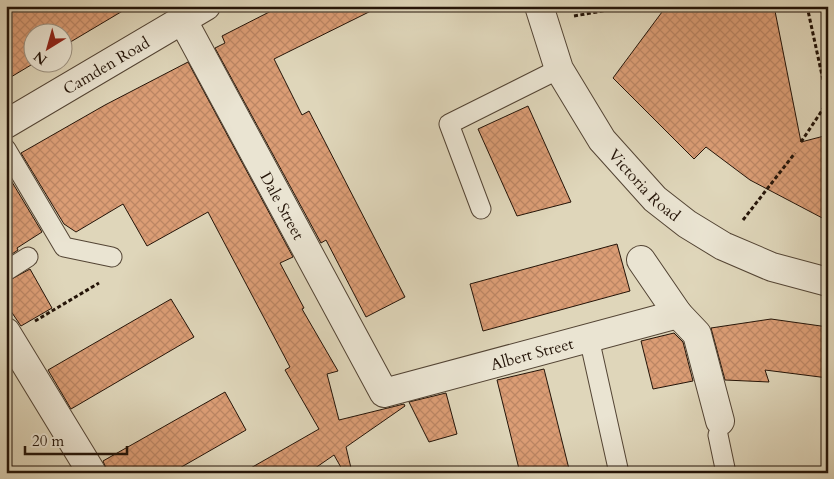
<svg xmlns="http://www.w3.org/2000/svg" width="834" height="479" font-family="Cardo,serif">
<style>
.building{fill:url(#building-cross-hatch);stroke:#241408}
.lines{fill:none;stroke-linecap:round;stroke-linejoin:round}
.service-casing{stroke:#534434;stroke-width:21}
.minor-casing{stroke:#534434;stroke-width:30}
.tertiary-casing{stroke:#534434;stroke-width:30}
.path{stroke:#241408;stroke-width:3;stroke-dasharray:4 2.5;stroke-linecap:butt}
.service{stroke:#eae4d2;stroke-width:19}
.minor{stroke:#eae4d2;stroke-width:28}
.tertiary{stroke:#eae4d2;stroke-width:28}
.labels{text-anchor:middle;stroke-width:4;stroke-linejoin:round;paint-order:stroke}
.street-label{font-size:16px;fill:#241408;stroke:#eae4d2}
</style>
<defs>
<pattern id="building-cross-hatch" width="8" height="8" patternUnits="userSpaceOnUse" patternTransform="scale(1.25)"><rect width="8" height="8" fill="#db9d75"/><path d="M0 0l8 8M0 8l8-8" fill="none" stroke="#bc8664"/></pattern>
</defs>
<rect width="100%" height="100%" fill="#dfd6ba"/>
<filter id="stains"><feTurbulence type="fractalNoise" baseFrequency=".004" numOctaves="4"/><feColorMatrix values="0 0 0 0 .2 0 0 0 0 .09 0 0 0 0 .02 0 0 0 .5 -.17"/></filter>
<radialGradient id="worn" r=".72"><stop offset=".6" stop-color="#630" stop-opacity="0"/><stop offset="1" stop-color="#630" stop-opacity=".3"/></radialGradient>
<!-- building -->
<path class="building" d="M6,6H131L62,47V32H32V62H36L6,80Z
M281,6H381L274,59L302,115L309,111L405,297L366,317L326,240L321,243L215,48L225,43L222,36Z
M672,6H774L801,142L828,135V221L750,180L706,147L694,159L613,78L665,8Z
M188,62L293,257L280,263L304,308L302,309L338,371L327,374L339,420L404,404L405,406L346,447L351,468L343,471L334,455L308,473H242L319,429L285,370L290,367L208,212L147,246L123,204L76,232L64,224L21,153L105,105Z
M528,106L571,202L517,216L478,129Z
M6,172L42,232L17,248L18,250L6,258Z
M617,244L630,291L483,331L470,284Z
M30,269L52,308L21,326L6,304V282Z
M171,299L194,337L71,409L48,370Z
M771,319L828,327V378L765,370L769,382L725,380L711,328Z
M674,333L683,342L693,381L653,389L641,341Z
M544,369L570,473H520L497,380Z
M225,392L246,430L171,473H108L103,461Z
M446,393L457,434L429,442L409,402Z"/>
<g class="lines">
<!-- service casing -->
<g class="service-casing">
<path id="service" d="M6,149L64,247L112,257
M481,209L449,124L559,69
M6,271L28,257
M589,338L619,473
M718,435L726,473"/>
</g>
<!-- minor casing -->
<g class="minor-casing">
<g id="minor">
<path id="s1" d="M182,19L384,393L678,314"/>
<path d="M641,260L678,314L697,334L720,421"/>
<path d="M6,332L92,473"/>
</g>
</g>
<!-- tertiary casing -->
<g class="tertiary-casing">
<g id="tertiary">
<path id="s2" d="M539,6L559,69L602,140L655,199L687,224L723,246L772,267L828,282"/>
<path id="s3" d="M6,124L206,6"/>
</g>
</g>
<!-- path -->
<path class="path" d="M807,6L828,103
M574,16L631,6
M801,142L827,103
M743,220L795,153
M35,321L99,283"/>
<!-- service -->
<use href="#service" class="service"/>
<!-- minor -->
<use href="#minor" class="minor"/>
<!-- tertiary -->
<use href="#tertiary" class="tertiary"/>
</g>
<g class="labels">
<!-- street labels -->
<g class="street-label">
<text dy="6" stroke="none"><textPath href="#s3" startOffset="116">Camden Road</textPath></text>
<text dy="6" stroke="none"><textPath href="#s2" startOffset="211">Victoria Road</textPath></text>
<text dy="6" stroke="none"><textPath href="#s1" startOffset="212">Dale Street</textPath></text>
<text dy="6" stroke="none"><textPath href="#s1" startOffset="578">Albert Street</textPath></text>
</g>
</g>
<!-- margin -->
<rect width="834" height="479" fill="none" stroke="#dfd6ba" stroke-width="25"/>
<rect x="8" y="8" width="819" height="464" fill="none" stroke="#241408" stroke-width="2.5"/>
<rect x="12" y="12" width="809" height="454" fill="none" stroke="#241408"/>
<!-- north arrow -->
<g transform="translate(48 48) rotate(217)"><circle r="24" fill="#eae4d2" stroke="#9b9181"/>
<path d="M0-4L9 19L0 12L-9 19Z" fill="#8f2418"/>
<text y="-8" font-size="14" font-weight="bold" text-anchor="middle" fill="#241408">N</text>
</g>
<!-- scale -->
<path d="M25 446v8h102v-8" fill="none" stroke="#241408" stroke-width="2.5"/>
<text x="32" y="446" font-size="15" fill="#241408" stroke="#eae4d2" stroke-width="4" paint-order="stroke">20 m</text>
<rect width="100%" height="100%" filter="url(#stains)"/>
<rect width="100%" height="100%" fill="url(#worn)"/>
</svg>
